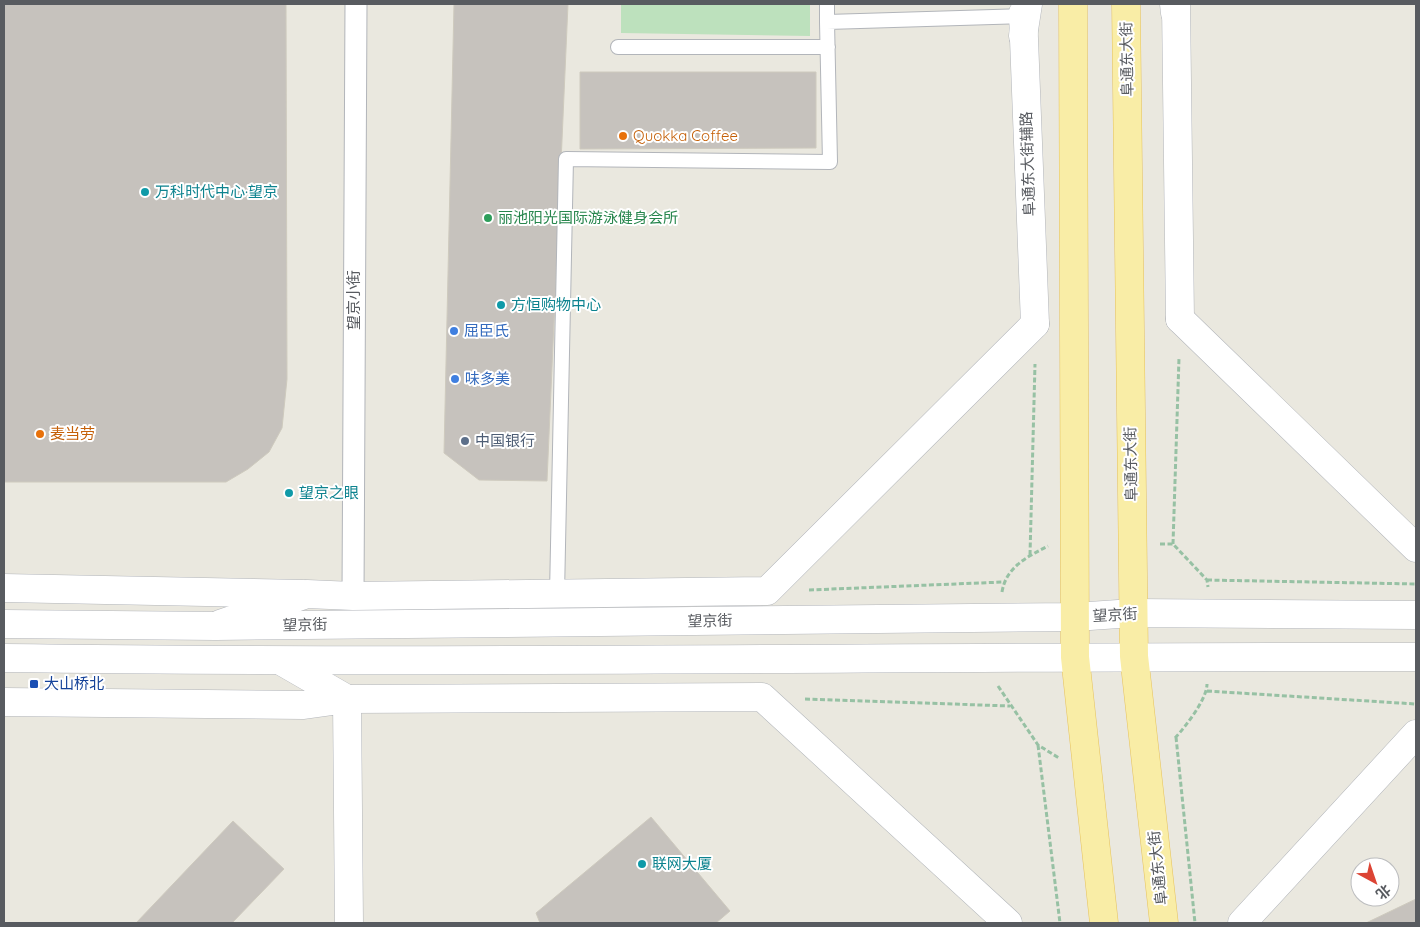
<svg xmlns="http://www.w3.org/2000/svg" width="1420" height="927" font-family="Quicksand,'Noto Sans SC',sans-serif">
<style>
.green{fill:#bde1bd}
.building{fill:#c6c2bd;stroke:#cecabe}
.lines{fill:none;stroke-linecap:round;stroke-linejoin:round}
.service-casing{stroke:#b2b5ba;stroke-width:16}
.pedestrian-casing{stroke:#b2b5ba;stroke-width:23}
.minor-casing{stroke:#b2b5ba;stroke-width:29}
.tertiary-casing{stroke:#b2b5ba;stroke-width:29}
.secondary-casing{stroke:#b3b6bc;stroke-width:29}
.primary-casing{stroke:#e6c25c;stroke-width:29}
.path{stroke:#97c1a4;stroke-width:3;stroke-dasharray:5 2.5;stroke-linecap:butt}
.service{stroke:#fff;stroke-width:14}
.pedestrian{stroke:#fff;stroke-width:21}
.minor{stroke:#fff;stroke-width:28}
.tertiary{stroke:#fff;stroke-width:28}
.secondary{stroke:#fff;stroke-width:28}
.primary{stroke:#f9eda6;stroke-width:28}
.food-dot{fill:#e8710a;stroke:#fff;stroke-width:2}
.culture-dot{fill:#0f9aa8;stroke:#fff;stroke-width:2}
.leisure-dot{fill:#2e9e5b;stroke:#fff;stroke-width:2}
.shop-dot{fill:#3f7fe0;stroke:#fff;stroke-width:2}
.service-dot{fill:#5c6f8a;stroke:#fff;stroke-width:2}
.transit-dot{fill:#1a4fb4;stroke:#fff;stroke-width:2}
.labels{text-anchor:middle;stroke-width:4;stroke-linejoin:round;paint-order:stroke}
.street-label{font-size:15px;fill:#585b60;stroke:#fff}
.food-label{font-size:15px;fill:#c56008;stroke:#fff;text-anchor:start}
.culture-label{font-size:15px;fill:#0d838f;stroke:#fff;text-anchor:start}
.leisure-label{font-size:15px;fill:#27864d;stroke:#fff;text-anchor:start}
.shop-label{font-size:15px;fill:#366cbe;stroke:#fff;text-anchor:start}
.service-label{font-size:15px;fill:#4e5e75;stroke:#fff;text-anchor:start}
.transit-label{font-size:15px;fill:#164399;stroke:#fff;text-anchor:start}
</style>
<rect width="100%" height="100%" fill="#eae8df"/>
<!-- green -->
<path class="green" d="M621,4H810V36L621,33Z"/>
<!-- building -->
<path class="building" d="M4,4H286L287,379L282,428L269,452L248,469L226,482H4Z
M454,4H568L547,481L479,480L444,453Z
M580,72H816V148L580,149Z
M651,817L730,911L716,923H540L536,913Z
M233,821L284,869L232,923H136Z
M1416,899V923H1366Z"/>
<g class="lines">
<!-- service casing -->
<g class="service-casing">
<path id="service" d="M827,4V22L1023,16
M618,47H828
M557,594L566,159L830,162L827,22"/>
</g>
<!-- pedestrian casing -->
<g class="pedestrian-casing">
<path id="pedestrian" d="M353,596L356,4"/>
</g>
<!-- minor casing -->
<g class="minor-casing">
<path id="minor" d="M1176,4L1180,319
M1023,13L1035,324
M4,588L303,594
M281,661L347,699L349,923
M4,702L304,705L347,699"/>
</g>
<!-- tertiary casing -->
<g class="tertiary-casing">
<path id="tertiary" d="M1180,319L1416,548
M220,624L307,594L353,596L767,591L1035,324
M347,699L762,697L1008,923
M1242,923L1416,734"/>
</g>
<!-- secondary casing -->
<g class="secondary-casing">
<path id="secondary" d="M1174,4L1175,13
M1023,36L1028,4
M4,624L216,626L1075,617L1133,613L1416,615
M4,658C475,664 945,656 1416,657"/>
</g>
<!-- primary casing -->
<g class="primary-casing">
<path id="primary" d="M1073,4L1075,657L1104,923
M1126,4L1134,656L1164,923"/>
</g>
<!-- path -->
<path class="path" d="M1160,544H1173L1207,580L1208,587
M1173,544L1179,358
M1030,555L1035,364
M1207,580L1416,584
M809,590L1003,582
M1002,592C1006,567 1027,557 1048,546
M998,686L1038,745L1059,758
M1207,691L1416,704
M805,699L1010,706
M1176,737L1195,923
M1175,738C1186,726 1207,699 1207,684
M1038,745L1060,923"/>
<!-- service -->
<use href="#service" class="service"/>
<!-- pedestrian -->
<use href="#pedestrian" class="pedestrian"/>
<!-- minor -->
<use href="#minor" class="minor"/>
<!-- tertiary -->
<use href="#tertiary" class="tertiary"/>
<!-- secondary -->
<use href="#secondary" class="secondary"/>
<!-- primary -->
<use href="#primary" class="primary"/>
</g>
<!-- markers -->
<g class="food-dot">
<circle cx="623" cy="136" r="5"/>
<circle cx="40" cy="434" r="5"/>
</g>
<g class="culture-dot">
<circle cx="145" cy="192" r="5"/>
<circle cx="501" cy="305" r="5"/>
<circle cx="289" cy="493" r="5"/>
<circle cx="642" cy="864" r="5"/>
</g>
<circle class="leisure-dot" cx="488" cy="218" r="5"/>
<g class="shop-dot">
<circle cx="454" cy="331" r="5"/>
<circle cx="455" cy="379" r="5"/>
</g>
<circle class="service-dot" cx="465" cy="441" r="5"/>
<rect class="transit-dot" x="29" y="679" width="10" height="10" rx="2.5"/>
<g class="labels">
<!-- street labels -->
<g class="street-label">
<text transform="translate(1127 59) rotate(-91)" y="5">阜通东大街</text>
<text transform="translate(1028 164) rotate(-92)" y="5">阜通东大街辅路</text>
<text transform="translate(354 300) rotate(-90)" y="5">望京小街</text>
<text transform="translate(1131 464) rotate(-91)" y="5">阜通东大街</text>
<text transform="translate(1115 615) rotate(-3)" y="5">望京街</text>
<text transform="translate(710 621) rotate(-1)" y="5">望京街</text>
<text transform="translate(305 625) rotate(-1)" y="5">望京街</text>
<text transform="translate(1158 868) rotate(-96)" y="5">阜通东大街</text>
</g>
<!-- food labels -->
<g class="food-label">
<text x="633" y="141">Quokka Coffee</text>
<text x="50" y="439">麦当劳</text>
</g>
<!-- culture labels -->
<g class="culture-label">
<text x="155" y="197">万科时代中心·望京</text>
<text x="511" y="310">方恒购物中心</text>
<text x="299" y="498">望京之眼</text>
<text x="652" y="869">联网大厦</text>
</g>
<!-- leisure labels -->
<g class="leisure-label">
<text x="498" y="223">丽池阳光国际游泳健身会所</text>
</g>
<!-- shop labels -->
<g class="shop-label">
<text x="464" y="336">屈臣氏</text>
<text x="465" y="384">味多美</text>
</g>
<!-- service labels -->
<g class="service-label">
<text x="475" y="446">中国银行</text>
</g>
<!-- transit labels -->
<g class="transit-label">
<text x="44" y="689">大山桥北</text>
</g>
</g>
<!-- border -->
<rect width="1420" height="927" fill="none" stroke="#585b60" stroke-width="10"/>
<!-- north arrow -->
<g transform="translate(1375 882) rotate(140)"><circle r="24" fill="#ffffff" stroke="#bcbdbf"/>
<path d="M0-4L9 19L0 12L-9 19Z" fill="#dc4434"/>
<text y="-8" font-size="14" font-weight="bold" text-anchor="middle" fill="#585b60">北</text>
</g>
</svg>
